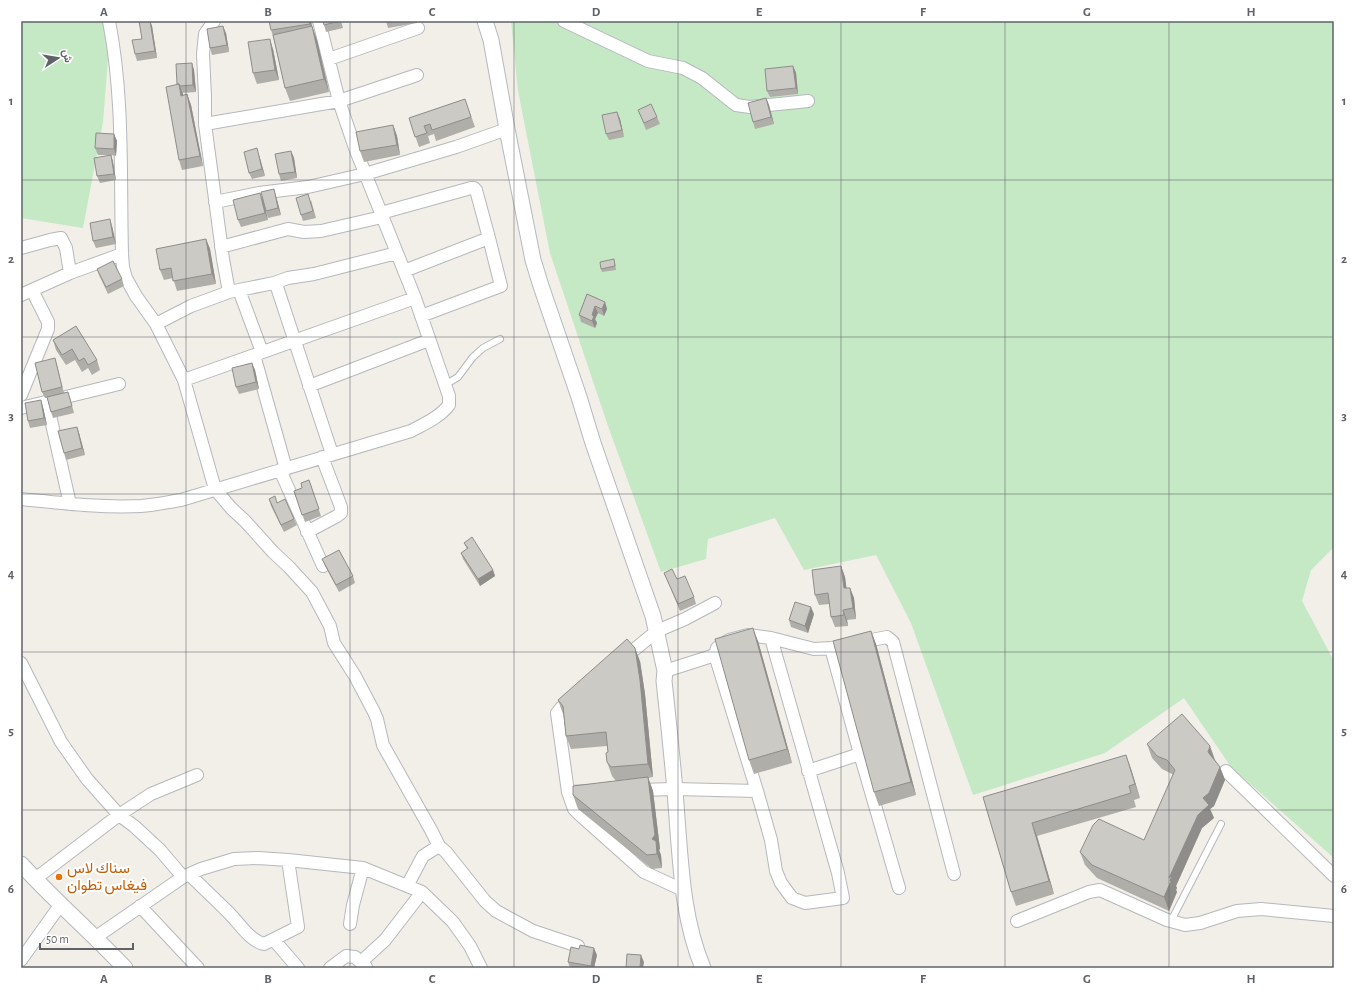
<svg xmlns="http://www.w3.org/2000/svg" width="1355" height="989" font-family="'Alegreya Sans',Vazirmatn,sans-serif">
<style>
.green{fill:#c5e8c5}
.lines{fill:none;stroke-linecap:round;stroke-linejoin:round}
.service-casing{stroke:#b5b8bc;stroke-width:8}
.minor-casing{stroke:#b5b8bc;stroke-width:14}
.tertiary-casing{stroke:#b5b8bc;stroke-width:17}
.service{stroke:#fff;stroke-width:6}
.minor{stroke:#fff;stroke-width:12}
.tertiary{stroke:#fff;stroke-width:15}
.wall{fill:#afaea9}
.shaded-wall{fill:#8f8d8a}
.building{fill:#cccac5;stroke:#8f8d8a}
.grid{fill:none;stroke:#5f6368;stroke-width:1;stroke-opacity:0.55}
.food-dot{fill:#e8710a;stroke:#fff;stroke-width:1.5}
.labels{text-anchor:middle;stroke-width:4;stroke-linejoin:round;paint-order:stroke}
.food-label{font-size:15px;fill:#c56008;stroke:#fff;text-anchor:start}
.neatline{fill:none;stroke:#5f6368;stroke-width:1.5}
.grid-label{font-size:13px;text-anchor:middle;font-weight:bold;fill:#5f6368}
</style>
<rect width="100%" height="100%" fill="#f1efe8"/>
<!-- green -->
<path class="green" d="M21,21H111L103,122L83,228L21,218Z
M511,21H1334V547L1311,570L1302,601L1334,661V858L1231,767L1184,698L1105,753L973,795L911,623L876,555L804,570L775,518L708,539L706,559L661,572L608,426L550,253L518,91Z"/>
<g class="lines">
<!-- service casing -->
<g class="service-casing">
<path id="service" d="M445,385L458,377L473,357L483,348L500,339
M1171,921L1221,824"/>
</g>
<!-- minor casing -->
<g class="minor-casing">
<path id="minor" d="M109,21C124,98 120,176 122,254L123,267L126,278L136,296L156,324L184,380L215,489L231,508L245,521L273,552L289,567L312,592L330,626L334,643L355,676L374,712L377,719L383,745L431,830L439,846
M214,21L205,34L203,54L205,97V124L223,259L229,292
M564,21L648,61L683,68L702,78L736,105L750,107L808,101
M329,59L418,28
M205,124L339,101L417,75
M215,202L259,193L308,187L365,174L456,147L507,129
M381,213L471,188H474L476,190L489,238L501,286L421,316
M221,247L288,229L304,232L321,231L382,217
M21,248L50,240L61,238L66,248L70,273
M404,271L489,238
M274,283L277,287L332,454
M239,290L262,352
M21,295L70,273L122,254
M156,324L191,306L229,292L274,283L288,278L314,274L397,253
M254,355L286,469
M184,380L415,298
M309,386L429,340
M21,395L48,329V322L32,290
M47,402L70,504
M21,408L119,384
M280,470L323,566
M21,499C61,503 101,508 141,506C154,505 168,502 181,500L411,431C424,424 440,417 449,405V396L415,298L355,148L339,101L319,21
M307,532L337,516L341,513V507L322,457
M771,638L814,649L831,648L887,637L893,642L954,874
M831,648L860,754L899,888
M624,658L657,631L685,619L715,603
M21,663L61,742L87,779L119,815L134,826L160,850L183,877
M665,671L715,655L717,648L729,640L748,635L771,638L838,873L843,898L805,903L792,898L781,883L776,871L771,840L757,791L715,655
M573,698L561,708L557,713L568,792L590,791
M808,771L860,754
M1226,771L1334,876
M636,790L675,789L757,791
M568,792L574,809L579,814L644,872L683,890
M189,874C202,887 216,900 229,913C239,923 250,941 264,944L298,927L288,860
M35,879L119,815L151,794L197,775
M407,886L423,856L439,846L446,852L485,901L496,911L533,931L578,946
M140,906L198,968
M1017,921L1089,892L1100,890L1167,920L1185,925L1200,923L1237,911L1261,909L1334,916
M350,924L353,905L363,868
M96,937L183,877L201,869L234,859L258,858L288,860L363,868L422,892L453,922L470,946L481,968
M274,940L298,968
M21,960L61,904
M361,962L385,940L422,892
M330,968L346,956L355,957L366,967"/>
</g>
<!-- tertiary casing -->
<g class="tertiary-casing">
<path id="tertiary" d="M485,21L491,40L507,129L533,260L541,286L579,397L593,443L653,616L665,671L664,681C669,727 674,772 677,818C681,869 683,920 703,968
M21,864C54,900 91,932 125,968"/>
</g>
<!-- service -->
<use href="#service" class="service"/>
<!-- minor -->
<use href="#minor" class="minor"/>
<!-- tertiary -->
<use href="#tertiary" class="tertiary"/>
</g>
<!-- wall -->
<path class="wall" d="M139,21H150L152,26L157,58L137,61L135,54L142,39Z
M311,21L312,26L317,40L329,92L290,101L285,88L273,36L271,30Z
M323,21H341L343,28L326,32Z
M386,21H417V23L388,28Z
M226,33L229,52L212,55L210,48Z
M273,49L279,80L257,84L253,73Z
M192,63L194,70L196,92L182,93L183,95L187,94L191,105L203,166L182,170L179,160L177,84Z
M793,66L796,73L798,94L770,97L767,91Z
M766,98L769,105L774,124L755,129L753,122Z
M465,99L475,127L436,141L434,134L428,136L430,143L419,147L409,118Z
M638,110L657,117L660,124L646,130Z
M617,112L620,119L624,137L609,140L606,134Z
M393,125L397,136L400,155L364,162L360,151Z
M114,134L117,141L116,156L111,155L113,162L116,180L100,183L97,176L109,155H98L95,148Z
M291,151L294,158L297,178L281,181L279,174Z
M259,155L265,176L252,179L249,173Z
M274,189L276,196L281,215L268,218L266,211Z
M263,200L268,220L241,227L238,220Z
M311,200L316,218L303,221L301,215Z
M112,226L116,244L96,248L93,241Z
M206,239L210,249L216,284L177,291L173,278L164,280L160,270Z
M615,263L616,270L602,272L601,269Z
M97,269L122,279L124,286L108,294L99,275Z
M587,294L605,302L607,309L604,316L598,313L595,319L597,323L595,328L581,322L579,315Z
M53,340L97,360L100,370L92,375L88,368L82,372L75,360L66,365L56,350Z
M55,358L57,365L64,393L70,398L74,413L53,418L51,412L47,398H45L42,392Z
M252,363L255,370L259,389L239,394L236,387Z
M41,400L43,407L47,425L30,428L28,421Z
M77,427L79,433L85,455L66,460L64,453Z
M309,480L321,516L305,522L294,491L302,488Z
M269,499L277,503L294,519L297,525L284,532L271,506Z
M464,543L493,570L495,576L480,586L463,559L461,553L467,549Z
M322,559L353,576L355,583L339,592L325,566Z
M841,566L845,577L846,588H850L854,598L856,619L847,620L848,626L835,627L831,617L830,604L819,605L815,595Z
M664,573L677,579L694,597L696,604L680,611Z
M814,614L808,633L791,627L789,620Z
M871,631L876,644L916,795L879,806L874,792Z
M758,641L792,763L754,774L749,760Z
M640,661L645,694L653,777L648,778L653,791L660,849L659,850L661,855L662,868L652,869L578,809L573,795L616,781L612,776L607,762L608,752L607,746L571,749L566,736L564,715L563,714L558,700Z
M1147,744L1215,760L1220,767L1225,780L1214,806L1210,809L1214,818L1202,828L1176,886L1177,888L1176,890L1177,892L1169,911L1097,878L1085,865L1080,852L1144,840L1173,775L1172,774L1162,769L1152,758Z
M1126,755L1131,769L1140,798L1134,800L1136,807L1037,836L1054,894L1016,906L1011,892L983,797Z
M597,955L594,968H570L568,962Z"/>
<!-- shaded-wall -->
<path class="shaded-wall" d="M150,21L152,26L157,58L155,51Z
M309,21H311L313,34L310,24Z
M223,26L226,33L229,52L227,45Z
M312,26L317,40L329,92L324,79Z
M270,39L273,49L279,80L275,70Z
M192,63L194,70L196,92L193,85Z
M793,66L796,73L798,94L796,88Z
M179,84L183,94L185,106L181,96Z
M187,94L191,105L203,166L200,156Z
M766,98L769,105L774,124L771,117Z
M617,112L620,119L624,137L622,130Z
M393,125L397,136L400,155L397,145Z
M114,134L117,141L116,156L114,149Z
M257,148L265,176L262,169Z
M291,151L294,158L297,178L295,172Z
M111,155L113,162L116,180L114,174Z
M274,189L276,196L281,215L278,208Z
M260,193L263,200L268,220L265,213Z
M110,219L112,226L116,244L113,237Z
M206,239L210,249L216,284L212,274Z
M605,302L607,309L604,316L602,309Z
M595,306L598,313L595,319L597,323L595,328L592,321V315Z
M252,363L255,370L259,389L256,382Z
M41,400L43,407L47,425L44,418Z
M77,427L79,433L85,455L82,448Z
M841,566L845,577L848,598L844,588Z
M493,570L495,576L480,586L478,579Z
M850,588L854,598L856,619L853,608Z
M811,607L814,614L808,633L805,626Z
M843,610L847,620L848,626L844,615Z
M753,628L758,641L792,763L787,749Z
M871,631L876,644L916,795L911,782Z
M635,648L640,661L645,694L653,777L648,764Z
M1210,746L1215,760L1212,766L1208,752Z
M1126,755L1131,769L1140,798L1135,784Z
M1220,767L1225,780L1214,806L1210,809L1214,818L1202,828L1176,886L1177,888L1176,890L1177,892L1169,911L1164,897L1169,878L1203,798Z
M648,777L653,791L660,849L659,850L661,855L662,868L652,839Z
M1032,823L1037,836L1054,894L1049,881Z
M594,948L597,955L594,968H592L591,966Z
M641,955L644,962L643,968H640Z"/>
<!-- building -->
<path class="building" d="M139,21H150L155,51L135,54L132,40L142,39Z
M269,21H309L310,24L271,30Z
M323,21H340L324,25Z
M223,26L227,45L210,48L207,29Z
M312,26L324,79L285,88L273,35Z
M270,39L275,70L253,73L248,42Z
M192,63L193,85L180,86L179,84H177L176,64Z
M793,66L796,88L767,91L765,69Z
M179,84L181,96L187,94L200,156L179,160L166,87Z
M766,98L771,117L753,122L748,103Z
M465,99L471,117L432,130L430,124L424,126L427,133L415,137L409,118Z
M651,104L657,117L644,123L638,110Z
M617,112L622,130L606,134L602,115Z
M393,125L397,145L360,151L356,132Z
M96,133L114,134V149L95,148Z
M257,148L262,169L249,173L244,152Z
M291,151L295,172L279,174L275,154Z
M111,155L114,174L97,176L94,158Z
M274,189L278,208L266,211L261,192Z
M260,193L265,213L238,220L233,200Z
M308,194L313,211L301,215L296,198Z
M110,219L113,237L93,241L90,223Z
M206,239L212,274L173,281L171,268L160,270L156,249Z
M614,259L615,266L601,269L600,262Z
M113,261L122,279L106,287L97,269Z
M587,294L605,302L602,309L595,306L592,315L594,316L592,321L579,315Z
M76,326L97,360L88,365L84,358L79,361L72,349L62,355L53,340Z
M55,358L62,387L42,392L35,363Z
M252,363L256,382L236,387L232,368Z
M68,392L72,406L51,412L47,397Z
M41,400L44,418L28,421L25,403Z
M77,427L82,448L64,453L58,431Z
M309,480L319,509L302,515L294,491L302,488L301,483Z
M275,496L277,503L285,499L294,519L281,525L269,499Z
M472,537L493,570L478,579L461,553L468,548L464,543Z
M339,550L353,576L336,585L322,559Z
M841,566L844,588H850L853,608L843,610L844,615L831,617L828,593L815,595L812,570Z
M672,569L677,579L685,576L694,597L678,604L664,573Z
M795,602L811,607L805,626L789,620Z
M753,628L787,749L749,760L715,639Z
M871,631L911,782L874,792L833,641Z
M627,639L635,648L640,680L648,764L611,767L607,762L606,753L608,752L606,732L566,736L563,706L558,700Z
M1182,714L1210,746L1208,752L1220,767L1209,793L1203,798L1209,805L1198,815L1169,878L1172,875L1170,881L1172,879L1164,897L1092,865L1080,852L1093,825L1099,819L1144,840L1175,770L1167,760L1157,756L1147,744Z
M1126,755L1135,784L1129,786L1131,793L1032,823L1049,881L1011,892L983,797Z
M648,777L655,835L652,839L656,841L657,854L647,855L573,795V786Z
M580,945L594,948L591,966L568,962L571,947L579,949Z
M627,954L641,955L640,968H626Z"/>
<!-- grid -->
<path class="grid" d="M186,21V968M350,21V968M514,21V968M678,21V968M841,21V968M1005,21V968M1169,21V968M21,180H1334M21,337H1334M21,494H1334M21,652H1334M21,810H1334"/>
<!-- markers -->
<circle class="food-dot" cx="59" cy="877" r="4"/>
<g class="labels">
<!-- food labels -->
<g class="food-label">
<text x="67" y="873">سناك لاس<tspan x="67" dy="17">فيغاس تطوان</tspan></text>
</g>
</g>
<!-- border -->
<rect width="1355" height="989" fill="none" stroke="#ffffff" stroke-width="44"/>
<!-- north arrow -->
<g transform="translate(58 58) rotate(78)" stroke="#ffffff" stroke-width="3" paint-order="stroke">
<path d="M0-3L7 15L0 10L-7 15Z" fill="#5f6368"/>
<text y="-6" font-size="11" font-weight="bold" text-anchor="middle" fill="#5f6368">ش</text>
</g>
<!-- scale -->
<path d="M40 943v6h93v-6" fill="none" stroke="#5f6368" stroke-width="2"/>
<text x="46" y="943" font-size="12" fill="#5f6368" stroke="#ffffff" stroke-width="3" paint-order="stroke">50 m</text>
<rect x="22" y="22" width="1311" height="945" class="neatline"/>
<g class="grid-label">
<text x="104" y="16">A</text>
<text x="268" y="16">B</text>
<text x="432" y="16">C</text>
<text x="596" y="16">D</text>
<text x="759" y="16">E</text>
<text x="923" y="16">F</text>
<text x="1087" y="16">G</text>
<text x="1251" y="16">H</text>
<text x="11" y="105">1</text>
<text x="1344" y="105">1</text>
<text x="11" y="263">2</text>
<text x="1344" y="263">2</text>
<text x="11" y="420">3</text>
<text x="1344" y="420">3</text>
<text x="11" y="578">4</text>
<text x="1344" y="578">4</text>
<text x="11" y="735">5</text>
<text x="1344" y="735">5</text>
<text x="11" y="893">6</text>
<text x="1344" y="893">6</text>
<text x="104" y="983">A</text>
<text x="268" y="983">B</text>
<text x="432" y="983">C</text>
<text x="596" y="983">D</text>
<text x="759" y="983">E</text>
<text x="923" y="983">F</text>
<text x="1087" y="983">G</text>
<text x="1251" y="983">H</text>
</g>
</svg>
